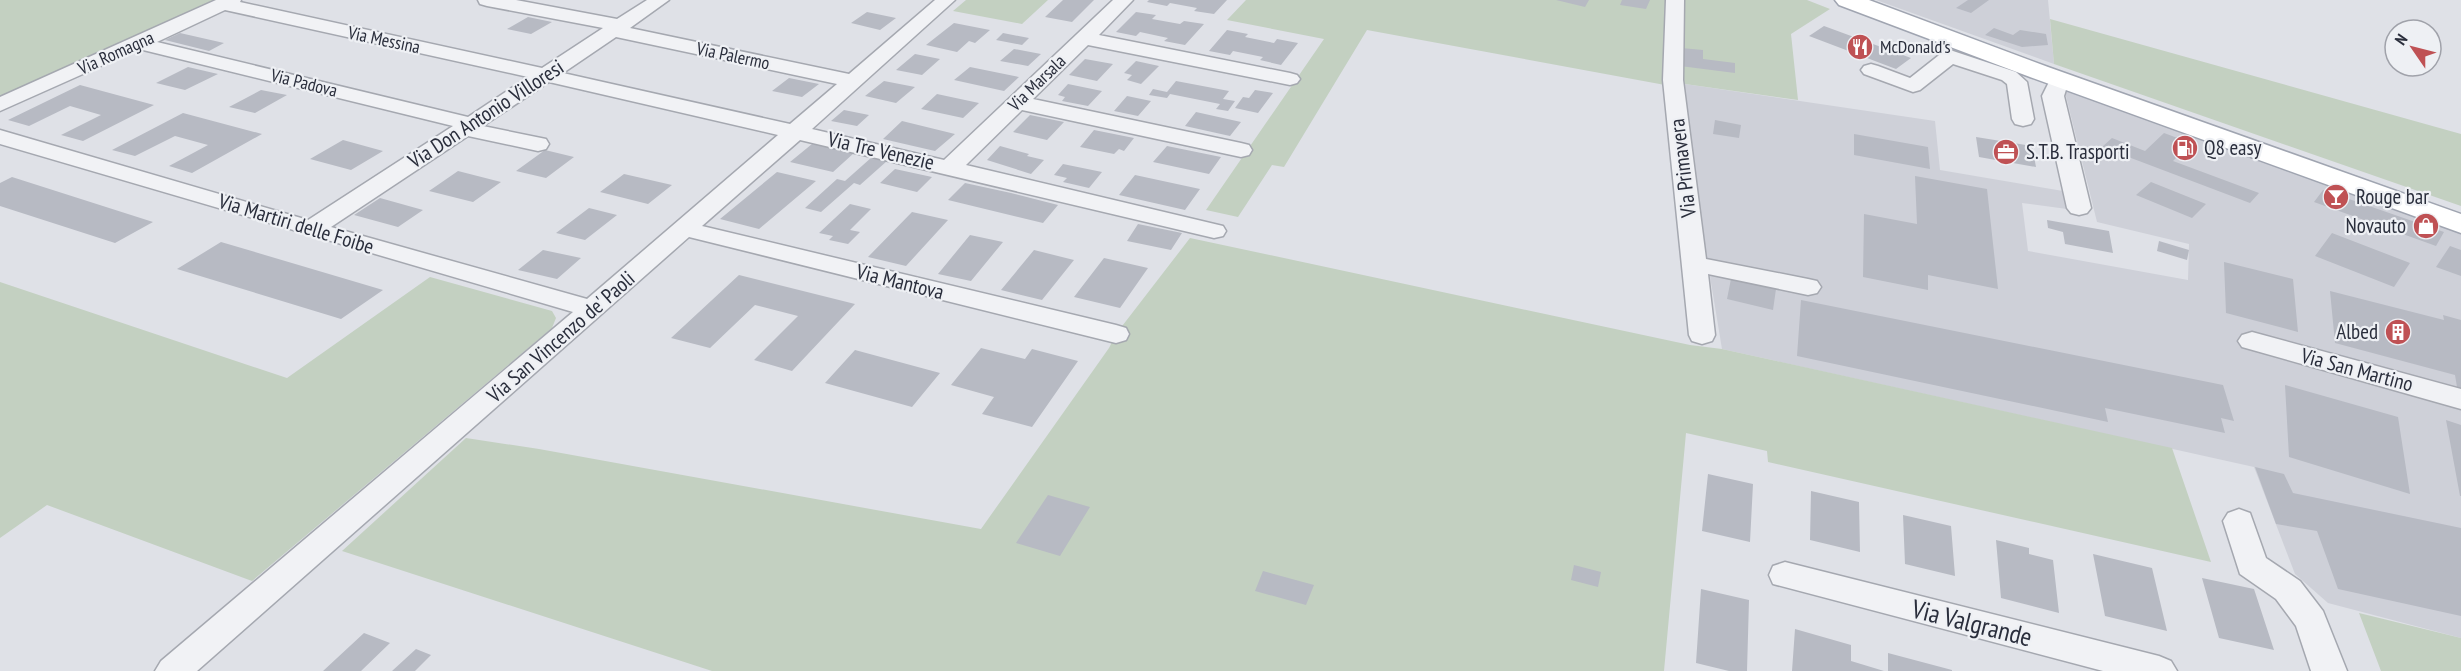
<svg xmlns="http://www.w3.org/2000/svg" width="2461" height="671" font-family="'PT Sans Narrow',sans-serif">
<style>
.built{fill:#ced0d8}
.green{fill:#c3d0c1}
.building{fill:#b7bac3}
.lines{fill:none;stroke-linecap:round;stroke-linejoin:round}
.minor-casing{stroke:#a5a8b0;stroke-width:3}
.major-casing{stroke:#a0a5b1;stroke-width:3}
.minor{fill:#f1f2f5;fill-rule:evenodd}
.major{fill:#fff;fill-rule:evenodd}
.labels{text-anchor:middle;stroke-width:4.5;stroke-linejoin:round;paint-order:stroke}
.far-street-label{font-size:18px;fill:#2a2e3c;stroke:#eef0f4}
.far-poi-label{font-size:18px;fill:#2a2e3c;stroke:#eef0f4;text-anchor:start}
.street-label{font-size:21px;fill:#2a2e3c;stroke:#eef0f4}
.poi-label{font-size:21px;fill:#2a2e3c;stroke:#eef0f4;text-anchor:start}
.near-street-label{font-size:26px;fill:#2a2e3c;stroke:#eef0f4}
</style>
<rect width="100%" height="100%" fill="#dfe1e7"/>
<!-- built -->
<path class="built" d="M1876,0H2048L2054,64Z
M1678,83L1935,121L1940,170L2063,191L2067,209L2022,203L2028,251L2188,280L2189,244L2097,222L2064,88L2461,234V638L2328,603L2295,574L2254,467L1722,349Z"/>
<!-- green -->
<path class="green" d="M0,0H214L0,97Z
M966,0H1048L1022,24L953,11Z
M1246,0H1665V85L1367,30L1284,167L1272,165L1238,217L1206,210L1324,39L1227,20Z
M1685,0H1807L1830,9L1791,34L1798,100L1678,83Z
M2050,19L2461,134V206L2054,64Z
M1190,238L1690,345L1722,349L2172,448L2211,562L1768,462L1767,451L1686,433L1664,671H712L342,551L466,438L539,449L981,529L1109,348L1116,334Z
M430,277L552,311L556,318L552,328L252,581L47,505L0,538V282L287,378Z
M2359,613L2461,638V671H2381Z"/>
<!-- building -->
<path class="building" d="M1063,0H1094L1072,22L1045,17Z
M1149,0H1227L1214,14L1194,11L1197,8L1170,3L1167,6L1147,2Z
M1556,0H1589L1585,7Z
M1622,0H1650L1646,9L1620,5Z
M1968,0H1989L1971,13L1956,8Z
M867,12L896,18L880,30L851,23Z
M1136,12L1156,15L1152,19L1180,24L1184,21L1204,24L1185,45L1164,41L1168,38L1140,32L1136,36L1116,32Z
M528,17L552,22L531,34L507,29Z
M954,23L990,30L975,43L969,41L957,52L926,45Z
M1824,26L1911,58L1896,69L1809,36Z
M1994,28L2013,35L2020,30L2046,34L2048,45L2022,47L1985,35Z
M1227,30L1248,34L1245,37L1274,43L1277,39L1298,43L1281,65L1260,60L1263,57L1233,51L1230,55L1209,51Z
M180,33L224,43L209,51L165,40Z
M1003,33L1029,38L1022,45L996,40Z
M1681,48L1703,50V59L1735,63V73L1680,66Z
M1014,49L1041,54L1028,66L1000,61Z
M915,54L940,59L922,75L896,70Z
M1085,59L1113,64L1097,81L1069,75Z
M1136,61L1159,66L1141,84L1127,80L1132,75L1124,73Z
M188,67L218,74L185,90L156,83Z
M970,67L1019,77L1004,91L954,80Z
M789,78L819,84L802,97L772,91Z
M884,81L915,87L896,103L865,96Z
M1176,81L1229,91L1223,99L1235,101L1228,111L1216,109L1220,104L1170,94L1167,98L1149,95L1153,89L1167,92Z
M1068,84L1102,91L1088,106L1062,101L1065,97L1058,95Z
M80,85L154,105L83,141L61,135L101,115L70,106L29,126L8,120Z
M261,90L287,95L255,113L229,107Z
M1255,90L1273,93L1258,113L1235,108L1243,97L1249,98Z
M937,94L979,103L963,118L921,109Z
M1127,96L1151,101L1138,116L1114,111Z
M844,110L869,115L857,126L831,121Z
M1196,112L1241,122L1230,136L1185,126Z
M183,113L262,134L192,173L169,166L208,145L175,136L135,156L112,150Z
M1030,115L1064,122L1047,140L1013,132Z
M1715,120L1741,125L1739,138L1713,134Z
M902,121L955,134L935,151L883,139Z
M1094,130L1134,138L1124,151L1119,149L1114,154L1080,147Z
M2164,133L2191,143L2173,161L2259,193L2250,203L2102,147L2112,138L2145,151Z
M1854,134L1928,147L1930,169L1854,155Z
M1976,137L2032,146L2036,167L1979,157Z
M343,140L383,151L351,170L310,159Z
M812,144L854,153L833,172L790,162Z
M1000,146L1029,154L1027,156L1044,160L1031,174L987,160Z
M1167,146L1221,157L1209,174L1153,162Z
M545,150L574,157L546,178L516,171Z
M872,157L887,161L860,185L854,183L821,212L805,208L837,179L845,181Z
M1063,164L1102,172L1089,188L1063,182L1067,178L1054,175Z
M895,169L932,177L917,192L880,183Z
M458,171L501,182L473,202L429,191Z
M777,172L816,181L759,229L720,219Z
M624,174L672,185L648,204L600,192Z
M1135,175L1200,189L1185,210L1119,195Z
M1915,176L1987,189L1998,289L1928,275V290L1863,277L1864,214L1917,224Z
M12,177L153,222L115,243L0,206V183Z
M2151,182L2206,204L2192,218L2136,195Z
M965,183L1011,193L1058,205L1043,223L948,200Z
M2323,190L2444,232L2436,246L2314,202Z
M380,198L423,210L398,227L354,215Z
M850,204L871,209L850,230L860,232L848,244L829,240L833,236L819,233Z
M589,208L617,215L585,240L556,233Z
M912,212L948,220L906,266L868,257Z
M2047,220L2109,231L2113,253L2065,244L2063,232L2048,228Z
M1138,224L1182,233L1171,250L1127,241Z
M2332,233L2410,263L2394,287L2315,256Z
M970,235L1003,242L971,281L938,274Z
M2159,241L2189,250L2187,260L2157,251Z
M221,242L383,290L341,319L177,269Z
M2450,246L2461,250V276L2436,267Z
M543,250L581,258L557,279L518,270Z
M1034,250L1074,260L1042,300L1001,290Z
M1104,258L1148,268L1120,308L1074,297Z
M2224,262L2293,279L2298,332L2226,313Z
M739,275L855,304L792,371L754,360L798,316L755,305L710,348L671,338Z
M1731,279L1776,289L1773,310L1727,299Z
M2330,291L2444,320L2443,315L2461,320V389L2457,387L2455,375L2335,343Z
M1801,300L2223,385L2234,421L2221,418L2225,433L2105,408L2108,422L1797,356Z
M981,348L1025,359L1032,349L1078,361L1032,427L982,414L994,397L951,385Z
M855,350L940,373L912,407L825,383Z
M2285,385L2398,417L2410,494L2289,457Z
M2446,420L2461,425V496H2460Z
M2255,467L2284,474L2293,493L2461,528V616L2338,589L2317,531L2276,524Z
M1708,474L1753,484L1750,542L1702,531Z
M1811,491L1859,502L1860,552L1810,540Z
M1048,495L1090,507L1060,556L1016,543Z
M1903,515L1951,526L1955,576L1905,564Z
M1996,540L2029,548V554L2053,560L2059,613L2001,598Z
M2093,554L2152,568L2167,631L2105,616Z
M1574,565L1601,572L1598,587L1571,580Z
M1263,571L1314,585L1306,605L1255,591Z
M2202,578L2254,589L2274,650L2219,638Z
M1701,589L1749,600L1747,671H1729L1696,663Z
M1795,629L1851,645V661L1884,671H1792Z
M364,633L390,643L361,671H323Z
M416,649L431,655L415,671H392Z
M1888,653L1952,670V671H1888Z"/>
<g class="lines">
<!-- minor casing -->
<g class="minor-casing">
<path id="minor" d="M216,0H241L240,2L542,68L603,28L487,6L480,4L478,0H516L617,19L647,0H669L630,28L849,74L935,0H955L812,129L944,160L1113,0H1133L1099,35L1290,73L1297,75L1300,79L1297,83L1290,85L1088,45L1033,99L1241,143L1249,145L1252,150L1249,155L1241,157L1022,110L966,165L1223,226L1226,231L1223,236L1214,238L800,140L702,226L1116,325L1126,328L1129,334L1126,340L1116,343L689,237L197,671H155L161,661L573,312L0,144V130L308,220L453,126L139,49L0,111V97ZM225,10L528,77L468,117L157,42ZM616,37L837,84L790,124L563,73ZM549,82L778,135L587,299L331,227L468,136L538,151L546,149L549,144L546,139L483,126Z
M1666,0H1684L1683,80L1706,259L1808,279L1817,281L1821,287L1817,293L1808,295L1708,274L1715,335L1712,341L1702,344L1692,341L1689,335L1663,80Z
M1950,50L2016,72L2027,82L2034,119L2031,124L2023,126L2015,124L2012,119L2007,84L2002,80L1953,64L1920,90L1913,92L1864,74L1861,70L1864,66L1871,64L1878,66L1910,78L1943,52Z
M2059,74L2066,76L2069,80L2064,96L2091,208L2087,213L2079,215L2071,213L2067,208L2042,96L2052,76Z
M2252,332L2461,389V409L2242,347L2238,341L2242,335Z
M2239,509L2250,513L2266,558L2300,581L2323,611L2347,671H2311L2296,626L2276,599L2240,574L2223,521L2228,513Z
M1785,562L2159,656L2171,661L2177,671H2103L1773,584L1769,575L1773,566Z"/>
</g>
<!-- major casing -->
<g class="major-casing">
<path id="major" d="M1835,0H1869L2048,67L2461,214V233L2030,77L1839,5Z"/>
</g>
<!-- minor -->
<use href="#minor" class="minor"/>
<!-- major -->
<use href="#major" class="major"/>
</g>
<!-- icons -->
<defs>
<g id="restaurant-disc" transform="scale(1.35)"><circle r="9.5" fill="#bf5154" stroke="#eef0f4"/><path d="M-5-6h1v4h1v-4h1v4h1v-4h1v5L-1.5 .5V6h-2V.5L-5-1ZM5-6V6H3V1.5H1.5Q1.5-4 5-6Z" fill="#fff"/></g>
<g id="fuel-disc" transform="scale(1.35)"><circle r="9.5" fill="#bf5154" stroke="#eef0f4"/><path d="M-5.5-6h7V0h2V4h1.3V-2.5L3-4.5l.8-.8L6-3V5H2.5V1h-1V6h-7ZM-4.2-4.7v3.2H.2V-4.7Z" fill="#fff"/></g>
<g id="office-disc" transform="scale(1.35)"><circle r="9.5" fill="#bf5154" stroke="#eef0f4"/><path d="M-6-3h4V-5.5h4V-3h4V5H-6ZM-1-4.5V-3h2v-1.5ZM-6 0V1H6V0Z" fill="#fff"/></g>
<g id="bar-disc" transform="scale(1.35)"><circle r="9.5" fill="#bf5154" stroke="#eef0f4"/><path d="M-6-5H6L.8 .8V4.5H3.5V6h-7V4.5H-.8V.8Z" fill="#fff"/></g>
<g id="shop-disc" transform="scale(1.35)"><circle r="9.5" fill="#bf5154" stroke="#eef0f4"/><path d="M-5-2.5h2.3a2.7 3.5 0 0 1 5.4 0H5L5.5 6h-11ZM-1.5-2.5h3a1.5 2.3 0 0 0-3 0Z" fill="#fff"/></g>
<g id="building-disc" transform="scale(1.35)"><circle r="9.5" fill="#bf5154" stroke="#eef0f4"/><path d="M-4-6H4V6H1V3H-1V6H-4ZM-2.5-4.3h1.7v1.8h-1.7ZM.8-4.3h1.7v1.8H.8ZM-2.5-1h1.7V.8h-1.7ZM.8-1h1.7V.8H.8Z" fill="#fff"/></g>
</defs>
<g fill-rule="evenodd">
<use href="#restaurant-disc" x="1860" y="47"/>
<use href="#fuel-disc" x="2185" y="148"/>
<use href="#office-disc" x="2006" y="152"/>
<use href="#bar-disc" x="2336" y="197"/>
<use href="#shop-disc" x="2426" y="226"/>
<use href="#building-disc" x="2398" y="332"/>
</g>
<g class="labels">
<!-- far-street labels -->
<g class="far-street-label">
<text transform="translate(384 40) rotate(12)" y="6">Via Messina</text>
<text transform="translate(116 53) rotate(-24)" y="6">Via Romagna</text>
<text transform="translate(733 56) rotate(12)" y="6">Via Palermo</text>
<text transform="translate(304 83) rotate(14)" y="6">Via Padova</text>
<text transform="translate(1037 83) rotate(-44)" y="6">Via Marsala</text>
</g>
<!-- far-poi labels -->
<g class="far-poi-label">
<text x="1880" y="53">McDonald's</text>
</g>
<!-- street labels -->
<g class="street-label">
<text transform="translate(486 114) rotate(-33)" y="7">Via Don Antonio Villoresi</text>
<text transform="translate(881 151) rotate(13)" y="7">Via Tre Venezie</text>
<text transform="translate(1683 168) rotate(-97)" y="7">Via Primavera</text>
<text transform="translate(296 224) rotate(17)" y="7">Via Martiri delle Foibe</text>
<text transform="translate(900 282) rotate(14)" y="7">Via Mantova</text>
<text transform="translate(561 337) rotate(-41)" y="7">Via San Vincenzo de' Paoli</text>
<text transform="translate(2357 370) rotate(15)" y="7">Via San Martino</text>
</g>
<!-- poi labels -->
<g class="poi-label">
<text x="2204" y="155">Q8 easy</text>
<text x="2026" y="159">S.T.B. Trasporti</text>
<text x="2356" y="204">Rouge bar</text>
<text x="2406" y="233" text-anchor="end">Novauto</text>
<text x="2378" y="339" text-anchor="end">Albed</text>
</g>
<!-- near-street labels -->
<g class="near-street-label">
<text transform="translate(1972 623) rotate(14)" y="9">Via Valgrande</text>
</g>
</g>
<!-- north arrow -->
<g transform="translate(2413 48) rotate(305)"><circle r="28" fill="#eef0f4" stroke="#a0a2aa" stroke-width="1.5"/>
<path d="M0-4.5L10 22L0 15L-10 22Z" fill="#bf5154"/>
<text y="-9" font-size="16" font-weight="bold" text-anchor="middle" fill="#2a2e3c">N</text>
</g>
</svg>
